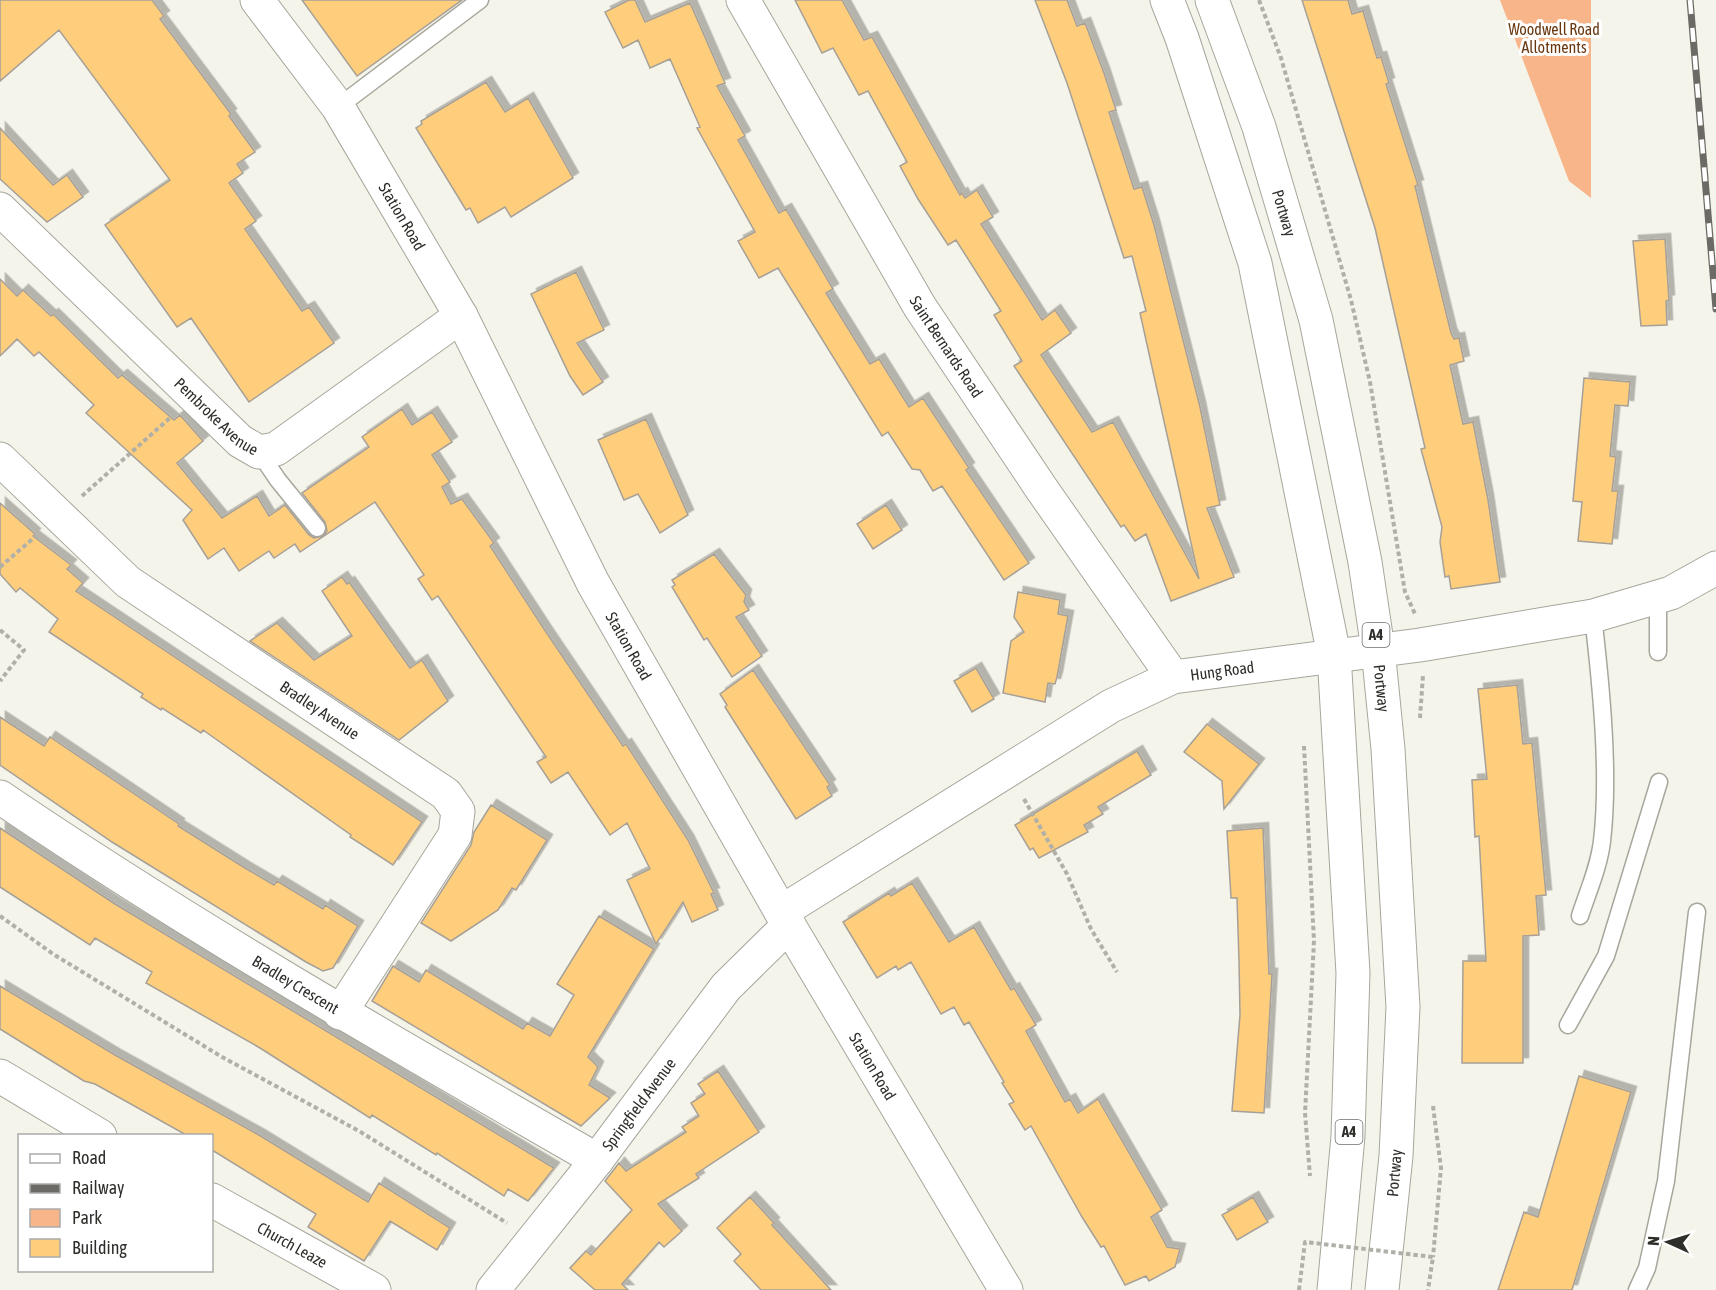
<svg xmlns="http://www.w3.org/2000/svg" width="1716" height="1290" font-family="'Asap Condensed',sans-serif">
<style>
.green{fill:#f7b589}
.building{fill:#fece7c;stroke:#a6a098;stroke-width:1.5;filter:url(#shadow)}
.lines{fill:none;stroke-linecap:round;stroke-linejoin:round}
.service-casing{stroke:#a7a69c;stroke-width:19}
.minor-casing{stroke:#a7a69c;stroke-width:35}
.trunk-casing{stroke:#a7a69c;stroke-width:35}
.path{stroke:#b1b0a8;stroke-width:4;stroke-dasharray:4.5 3;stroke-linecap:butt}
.service{stroke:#fff;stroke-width:16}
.minor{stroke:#fff;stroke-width:33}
.trunk{stroke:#fff;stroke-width:33}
.rail-casing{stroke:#6b6a65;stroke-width:7}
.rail{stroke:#fff;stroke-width:4.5;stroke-dasharray:14;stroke-linecap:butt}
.path-bridge{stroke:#b1b0a8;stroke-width:4;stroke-dasharray:4.5 3;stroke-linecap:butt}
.labels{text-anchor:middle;stroke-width:6;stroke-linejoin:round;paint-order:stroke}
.shield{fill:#fff;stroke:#6d6d6a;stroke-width:1.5}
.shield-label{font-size:15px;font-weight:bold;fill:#2e2e2a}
.park-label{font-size:16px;fill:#693810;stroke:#fff}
.street-label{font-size:16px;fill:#2e2e2a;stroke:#fff}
</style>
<defs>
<filter id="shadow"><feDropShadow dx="5.5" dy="-5.5" stdDeviation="0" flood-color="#0004"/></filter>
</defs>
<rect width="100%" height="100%" fill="#f5f4ea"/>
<!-- green -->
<path class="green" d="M1500,0H1591V198L1569,181Z"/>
<!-- building -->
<path class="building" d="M0,0H152L164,16L160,19L231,114L229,116L255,152L237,164L243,173L229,183L256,221L245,229L302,311L309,307L334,343L249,402L191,318L177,327L105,225L170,180L59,30L0,81Z
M302,0H462L357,76Z
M629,0H635L645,22L690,3L725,83L717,86L745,136L738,140L779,213L786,209L833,289L826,293L849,330L870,364L879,359L909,407L923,398L969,468L966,470L1029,563L1004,580L942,486L933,491L920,470L912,469L888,432L882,436L778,268L759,278L738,241L755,232L697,128L700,127L670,59L650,68L638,40L623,48L605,12Z
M795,0H842L864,40L872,37L960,195L962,193L965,198L977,190L993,217L981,224L1042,320L1055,310L1071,333L1041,355L1092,432L1113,422L1199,579L1140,313L1146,311L1132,256L1124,258L1067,83L1035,0H1067L1077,26L1085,23L1104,73L1116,110L1109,112L1134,189L1142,187L1154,225L1200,407L1220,505L1207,508L1234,577L1171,601L1146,534L1135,541L1124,525L1121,527L1014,366L1022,361L994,315L1001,311L956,240L948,245L918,199L900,166L907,162L868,91L859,95L833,48L822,53Z
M1302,0H1348L1352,14L1363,11L1377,58L1381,57L1389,83L1386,84L1418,185L1415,186L1451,333L1454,339L1459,338L1464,361L1450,365L1463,424L1473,422L1488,500L1500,582L1451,589L1449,576L1445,577L1440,542L1442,527L1421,449L1425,448L1375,228Z
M486,82L505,112L528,98L573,178L511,217L505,207L478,223L470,208L466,210L416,128L422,124L421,121Z
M0,128L53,185L67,175L83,197L47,222L0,179Z
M1665,239L1669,300L1666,301L1667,325L1641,326L1633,241Z
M576,272L604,330L577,343L603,382L583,395L570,376L531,294Z
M0,279L17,296L23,290L51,316L53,314L118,378L122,375L174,420L180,415L203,441L177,463L222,518L257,496L269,516L285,505L309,535L314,538L323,536L327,531L325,522L302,493L369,447L362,437L402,409L412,425L432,412L452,442L432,455L450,482L442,487L451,504L462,499L494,543L490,546L546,632L623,746L626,744L688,840L714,893L711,894L718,910L692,922L683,902L656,944L627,880L650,869L627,823L610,835L568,772L551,783L537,762L546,757L438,596L432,600L418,579L424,575L375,502L300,552L295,544L274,558L269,551L239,571L224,548L208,559L183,520L192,510L86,413L94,405L39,352L34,356L17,339L0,356Z
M1584,378L1630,382L1628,406L1615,405L1610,456L1616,457L1612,491H1618L1612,544L1578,541L1582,502L1573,501Z
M646,419L688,515L660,533L638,494L624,500L598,440Z
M0,503L35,534L33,536L71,565L67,569L83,583L76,591L422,822L393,865L350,837L351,835L203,730L201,733L162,708L161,710L141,697L143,694L49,632L58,619L20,588L16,592L0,574Z
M886,505L902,530L873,549L857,524Z
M714,554L746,595L744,602L749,610L736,617L762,656L732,677L707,638L704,640L672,587L675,585L672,580Z
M342,577L347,584L349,582L410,668L422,660L448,701L399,740L250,641L277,623L314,660L352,636L322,591Z
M1018,592L1060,600L1058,614L1068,616L1057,677L1055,684L1048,683L1045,702L1003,693L1011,641L1024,632L1014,617Z
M976,668L994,699L972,712L954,681Z
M753,670L830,785L827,787L832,796L796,819L725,707L727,705L720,694Z
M1517,685L1523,744L1532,743L1546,895L1536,896L1539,935L1523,936V1063H1462L1463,961H1486L1479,836L1475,837L1472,780L1487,779L1478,689Z
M0,717L44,746L50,737L179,824L178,826L245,868L274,885L277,881L323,909L325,905L358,926L333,968L323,971L306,962L112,842L0,765Z
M1207,724L1259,764L1224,809L1222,781L1184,752Z
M1137,751L1151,775L1098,807L1103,814L1084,825L1088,832L1039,858L1033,848L1030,850L1015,825Z
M491,805L547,840L516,890L512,888L498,910L451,941L421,923L471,845L474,832Z
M0,828L115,904L554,1168L528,1201L508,1189L504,1196L437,1153L436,1155L372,1115L370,1118L260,1048L146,983L152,972L95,938L90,945L0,887Z
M1263,828L1269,974H1272L1264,1113L1232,1111L1240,1015L1239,961L1237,898H1231L1227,831Z
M912,883L949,942L974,927L1011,990L1014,988L1036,1025L1026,1031L1065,1102L1070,1099L1078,1113L1098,1099L1162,1210L1151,1217L1167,1247L1180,1249L1175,1267L1149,1281L1146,1276L1125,1285L1104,1246L1101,1247L1082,1217L1031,1126L1025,1130L1009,1104L1014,1102L1002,1083L1004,1082L969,1022L964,1025L954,1007L941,1014L911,962L898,970L896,966L877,978L843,922L889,893L891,896Z
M599,916L654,949L588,1057L598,1067L589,1085L610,1098L581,1126L372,1001L393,966L419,982L426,970L523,1029L527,1023L550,1036L574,995L557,984Z
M0,986L115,1055L259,1135L368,1202L379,1183L450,1228L437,1250L390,1221L364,1261L308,1227L316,1214L212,1150V1136H188L95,1084L84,1081L0,1029Z
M718,1071L759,1132L696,1174L699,1178L658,1204L682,1231L664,1247L659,1242L622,1284L628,1290H595L570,1268L586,1251L591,1255L632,1210L605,1181L619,1163L626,1171L686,1132L682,1127L699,1116L691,1103L705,1094L698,1084Z
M1579,1076L1631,1092L1572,1290H1498L1524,1212L1538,1217Z
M750,1197L774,1223L772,1225L831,1290H761L734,1261L741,1254L717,1228Z
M1253,1197L1268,1222L1237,1240L1222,1215Z"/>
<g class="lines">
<!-- service casing -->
<g class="service-casing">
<path id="service" d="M338,107L480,0
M259,452L278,480L317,528
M1658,598V652
M1580,916C1588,891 1599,867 1602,841C1610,773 1601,685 1593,616
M1568,1025L1606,956L1659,782
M1637,1290L1647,1268L1666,1181L1697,912"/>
</g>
<!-- minor casing -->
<g class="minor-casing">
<g id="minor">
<path id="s1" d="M257,0L338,107L461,316L593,583L781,912L1006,1290"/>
<path id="s2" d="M743,0L920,307L1041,488L1173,677"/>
<path id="s3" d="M0,209L240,441L259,452L276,449L461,316"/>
<path id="s4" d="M0,459L128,582L446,794L458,811L455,835L340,1013"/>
<path id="s5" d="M0,797C193,928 395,1044 597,1160"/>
<path id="s6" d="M781,912L1111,706L1173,677L1420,645L1593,616L1671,593L1716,568"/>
<path d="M0,1076L100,1136"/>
<path id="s7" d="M212,1200L374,1290"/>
<path id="s8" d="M493,1290L597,1160L726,987L789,925"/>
</g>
</g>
<!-- trunk casing -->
<g class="trunk-casing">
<g id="trunk">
<path d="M1167,0L1182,38L1255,263L1334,655L1353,973L1348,1136L1334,1290"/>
<path id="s9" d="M1212,0L1259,127L1316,320L1365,562L1378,649L1388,749L1403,1007L1396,1156L1382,1290"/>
</g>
</g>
<!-- path -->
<path class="path" d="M1259,0L1281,58L1351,300L1370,382L1405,592L1415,614
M82,496L171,417
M0,567L36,536
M0,630L24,650L0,681
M1420,718L1423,675
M1304,746L1314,941L1305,1113L1310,1176
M1024,799L1067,874L1091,929L1117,972
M0,916L53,954L222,1057L359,1131L507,1223
M1433,1106L1441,1168L1433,1257"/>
<!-- service -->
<use href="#service" class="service"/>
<!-- minor -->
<use href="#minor" class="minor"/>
<!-- trunk -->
<use href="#trunk" class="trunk"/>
<!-- rail casing -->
<g class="rail-casing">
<path id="rail" d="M1690,0L1716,309"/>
</g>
<!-- rail -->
<use href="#rail" class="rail"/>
<!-- path-bridge -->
<path class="path-bridge" d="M1299,1290L1305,1242L1433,1257L1428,1290"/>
</g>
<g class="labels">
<!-- shield labels -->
<g class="shield">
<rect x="1362.5" y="623" width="27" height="24" rx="4.5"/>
<rect x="1335.5" y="1120" width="27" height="24" rx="4.5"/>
</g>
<g class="shield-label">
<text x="1376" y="640">A4</text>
<text x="1349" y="1137">A4</text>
</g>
<!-- park labels -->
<g class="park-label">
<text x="1554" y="35">Woodwell Road<tspan x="1554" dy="18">Allotments</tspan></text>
</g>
<!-- street labels -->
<g class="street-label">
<text dy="6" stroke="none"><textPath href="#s9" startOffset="225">Portway</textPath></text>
<text dy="6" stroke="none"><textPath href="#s1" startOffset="261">Station Road</textPath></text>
<text dy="6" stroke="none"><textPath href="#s2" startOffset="402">Saint Bernards Road</textPath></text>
<text dy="6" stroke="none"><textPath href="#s3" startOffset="300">Pembroke Avenue</textPath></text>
<text dy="6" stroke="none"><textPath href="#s1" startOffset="747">Station Road</textPath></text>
<text dy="6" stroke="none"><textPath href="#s6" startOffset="507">Hung Road</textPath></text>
<text dy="6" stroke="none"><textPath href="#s9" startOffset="711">Portway</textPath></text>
<text dy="6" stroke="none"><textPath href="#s4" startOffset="408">Bradley Avenue</textPath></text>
<text dy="6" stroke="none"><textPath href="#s5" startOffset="350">Bradley Crescent</textPath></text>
<text dy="6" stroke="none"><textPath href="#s1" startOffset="1233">Station Road</textPath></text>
<text dy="6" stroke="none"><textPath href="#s8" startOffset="236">Springfield Avenue</textPath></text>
<text transform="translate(1394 1173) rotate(-85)" y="6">Portway</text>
<text dy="6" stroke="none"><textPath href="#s7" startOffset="92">Church Leaze</textPath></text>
</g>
</g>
<!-- legend -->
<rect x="18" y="1134" width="195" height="138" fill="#ffffff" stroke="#ababaa" stroke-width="1.5"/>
<rect x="30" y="1154" width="30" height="9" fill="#ffffff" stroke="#ababaa" stroke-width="1.5"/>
<text x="72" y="1164" font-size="18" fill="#2e2e2a">Road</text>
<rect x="30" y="1184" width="30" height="9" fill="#6b6a65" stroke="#ababaa" stroke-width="1.5"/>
<text x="72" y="1194" font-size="18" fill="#2e2e2a">Railway</text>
<rect x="30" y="1209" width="30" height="18" fill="#f7b589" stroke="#ababaa" stroke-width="1.5"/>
<text x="72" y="1224" font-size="18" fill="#2e2e2a">Park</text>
<rect x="30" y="1239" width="30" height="18" fill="#fece7c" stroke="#ababaa" stroke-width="1.5"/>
<text x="72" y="1254" font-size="18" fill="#2e2e2a">Building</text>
<!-- north arrow -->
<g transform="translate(1668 1242) rotate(274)" stroke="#ffffff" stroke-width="4.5" paint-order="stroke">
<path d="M0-4.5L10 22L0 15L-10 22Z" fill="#2e2e2a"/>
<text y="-9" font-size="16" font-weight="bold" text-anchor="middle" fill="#2e2e2a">N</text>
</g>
</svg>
